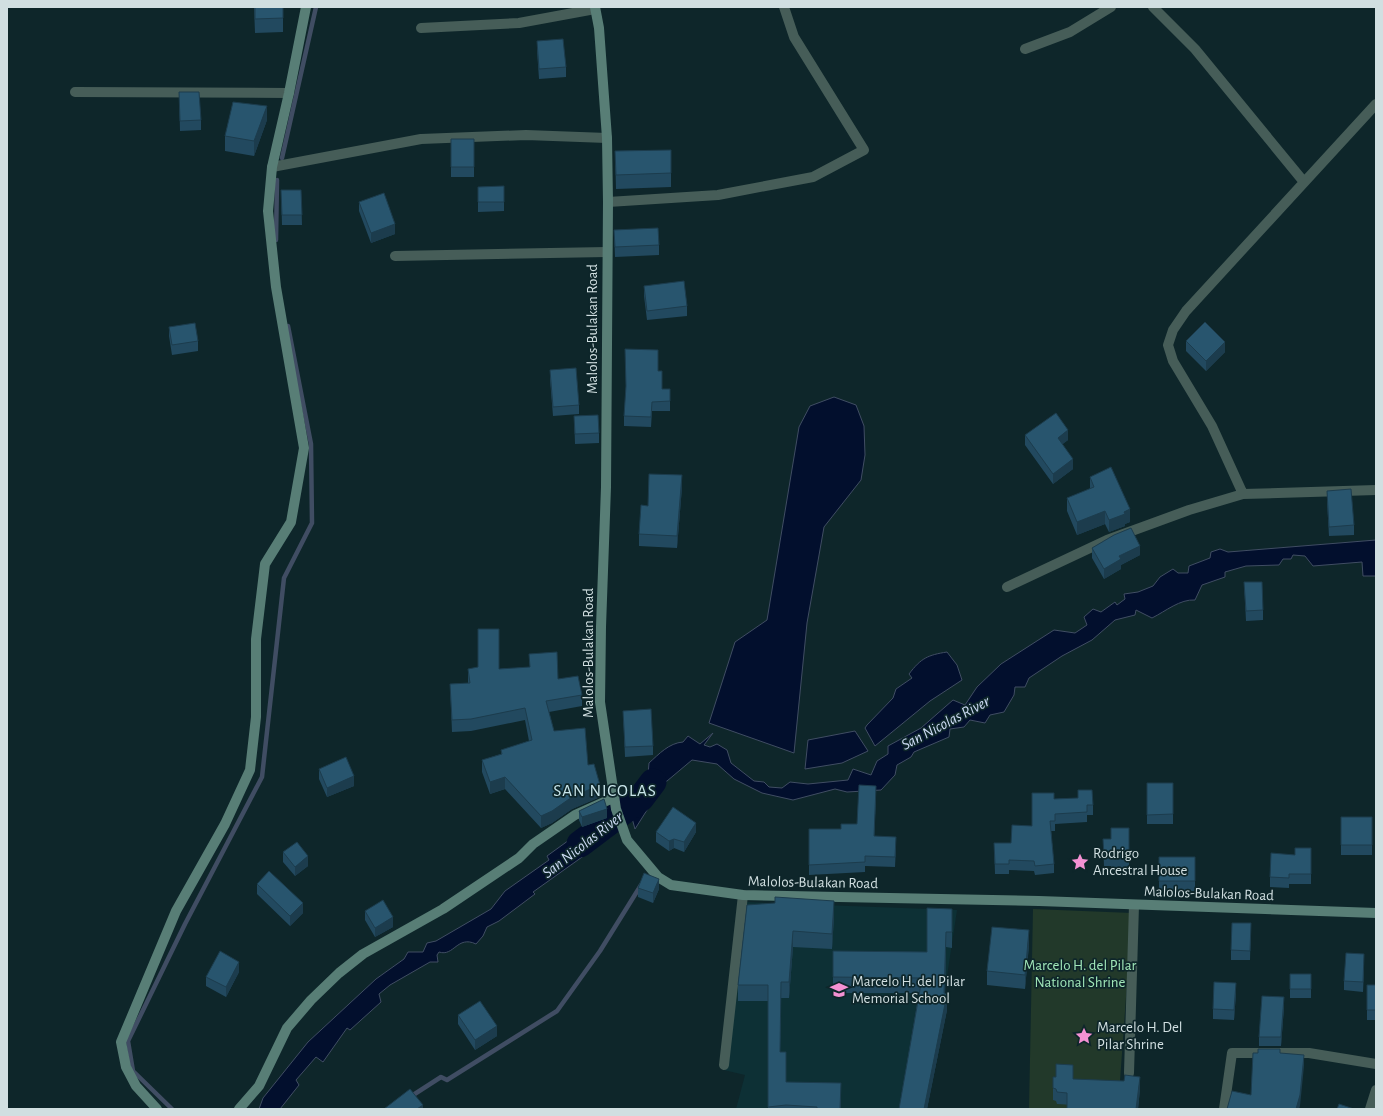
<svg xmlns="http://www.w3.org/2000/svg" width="1383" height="1116" font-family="'Alegreya Sans',sans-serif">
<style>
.built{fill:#0d3035}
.green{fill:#22392a}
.water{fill:#020f2d;stroke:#404d63}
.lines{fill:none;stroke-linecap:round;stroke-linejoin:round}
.stream{stroke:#404d63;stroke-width:4.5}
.river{stroke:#020f2d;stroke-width:27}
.street{stroke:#465d58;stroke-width:10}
.secondary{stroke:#587e76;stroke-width:10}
.wall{fill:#22495f}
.shaded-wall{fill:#1c3c4d}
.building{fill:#28556e;stroke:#1c3c4d}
.labels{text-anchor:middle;stroke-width:3.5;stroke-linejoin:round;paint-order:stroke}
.street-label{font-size:15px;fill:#d1dfe1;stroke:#0e262a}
.poi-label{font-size:15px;fill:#d1dfe1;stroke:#0e262a;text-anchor:start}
.park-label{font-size:15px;fill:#a0e6b8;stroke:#0e262a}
.water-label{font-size:16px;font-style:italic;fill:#cedcf5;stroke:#0e262a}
.quarter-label{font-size:17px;letter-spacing:1px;fill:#c9e5ea;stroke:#0e262a}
</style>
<rect width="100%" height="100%" fill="#0e262a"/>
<!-- built -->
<path class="built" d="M743,902L957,910L927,1109H736L745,1075L724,1070Z"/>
<!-- green -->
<path class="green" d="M1033,909L1132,913L1118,1109H1029Z"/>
<!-- water -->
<path class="water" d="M834,397L856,405L864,426L865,455L861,480L824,527L807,623L794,753L709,723L735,642L767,620L799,427L810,406Z
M1376,540V576H1363L1362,562L1313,566L1305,556L1293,555L1291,559H1283L1279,565L1246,566L1225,572V577L1202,585L1195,600C1180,599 1166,611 1152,618L1136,610L1135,615L1115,620L1092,640L1062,656L1029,678L1025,687H1015L1014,695L1004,712L990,715L985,723L970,720L964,727L950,729L949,737L914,752L911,757L897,765L895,775L881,790L847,792L835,789L793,800L762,793L734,779L717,764L692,760L667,781L659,784L654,799L635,829L628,804L633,790L641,787L648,775L649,763C659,754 669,743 683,742L688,736L700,744L713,733L704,745L710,747L717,744L727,750L731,763L754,781L764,782L769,787L782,788L790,782L808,784L848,780L853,769L871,775L877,761L888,754V746L921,728L953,700L965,705L977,687L1001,664L1054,630L1075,633L1087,625L1084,617L1093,609L1101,612L1115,602L1117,605L1125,599L1124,594L1138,592L1153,586L1160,577L1173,569L1178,573H1188L1189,566L1210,558L1211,552L1220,549L1228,552Z
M947,652L957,665L962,680L930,701L875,746L865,728L867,725L893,698L896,689L912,678L909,674C921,658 928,655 947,652Z
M855,731L868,751L842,763L805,769L808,740Z
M608,819L613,835L533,892L535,894L499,921L487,927L483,936L476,944C457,935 454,957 439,952L437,955L438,962H430L390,985L379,994L381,1002L350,1030L347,1028L323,1062L316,1057L296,1080L299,1085L280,1109H259L263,1098L308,1042L376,979L404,959L408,952H423L427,943L436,941L491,909L505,891L549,860L547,856L583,830Z"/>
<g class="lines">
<!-- stream -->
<path class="stream" d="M282,158L316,7
M276,240L277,180
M410,1097L441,1077L447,1080L557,1011L600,951L641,885
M172,1109L133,1071L128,1041L185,924L262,777L284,578L312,523L311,444L288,326"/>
<!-- river -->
<path class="river" d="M580,844L641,798L653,782"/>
<!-- street -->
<path class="street" d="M1153,7L1195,49L1304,182
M421,28L519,23L595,9
M1025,49L1070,32L1111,7
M75,92L289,93
M272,167L421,139L526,135L607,138
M608,202L718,195L813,177L864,150L794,37L784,7
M395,256L607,252
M1243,494L1212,426L1173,361L1168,345L1173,330L1186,311L1376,104
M1007,587L1107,540L1189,510L1243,494L1376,490
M724,1065L743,895
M1129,1073L1134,905
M1224,1109L1232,1053H1309L1376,1064
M1370,1109L1376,1090"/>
<!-- secondary -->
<path class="secondary" d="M595,7L599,28L607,138L608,202L606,487L601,627L600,702L616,809L627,840L658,877L671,885L743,895L1039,901L1376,913
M157,1109L136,1086L126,1067L121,1042L176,911L225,824L250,770L256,717V639L265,564L291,522L304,448L276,287L268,211L272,167L289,93L306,7
M239,1109L259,1086L287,1028L311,1000L339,973L363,954L443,909L519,858L533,844L575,815L613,798"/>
</g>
<!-- wall -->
<path class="wall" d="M254,7H283V32L255,33Z
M537,41L566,67V77L539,79L537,50Z
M179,92L201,120V130L180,131Z
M267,120L254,156L225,151V136Z
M451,139H474V177H451Z
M671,150V187L616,189L615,151Z
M504,186V211L478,212V187Z
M281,190H301L302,225H282Z
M359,202L395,234L371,243L359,211Z
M614,230L659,245V255L615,257Z
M644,286L687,306V316L647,320L644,296Z
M169,327L198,341V351L172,355L169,336Z
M1186,341L1225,352L1206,371L1186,351Z
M550,370L579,405V414L553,416L550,379Z
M658,371L662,389H670V411H652L651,427L624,426V416Z
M574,416L599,433V443L575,444Z
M1025,435L1068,440L1062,444L1073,469L1053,484L1025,445Z
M1090,477L1130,522L1125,524V526L1109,532L1105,524L1077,535L1067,511V498L1090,489Z
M682,487L677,548L639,546V534L648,506Z
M1327,491L1354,525V535L1329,536L1327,501Z
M1092,548L1140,555L1121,565V569L1104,579L1092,558Z
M1244,582L1263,610V620L1246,621Z
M529,654L558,679L582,695V706L549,712L554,731L588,765L600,797L572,809L552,823L541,828L505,789L490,794L482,772V760L501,754V750L529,741L525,720L471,731L452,732L450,684L468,683V669H499L530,667Z
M623,711L653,746V755L625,757Z
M319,769L354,786L327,797L319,779Z
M1147,783H1173V824H1147Z
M1078,790L1093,805V815H1087V822L1055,824V831H1051L1054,864V873L1035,875L1034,871L1009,870V874H995L994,843H1011L1032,826L1054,799L1078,798Z
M876,796L874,836L896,846L895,867L865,866V872L809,875V829H841L857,824Z
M579,811L607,818L582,827L579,820Z
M1341,817H1372V855H1341Z
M1129,828V869H1111V866H1104L1103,839H1111Z
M656,832H696L684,852L674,848L669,851L656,842Z
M1311,848V884H1289V888L1270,887V877L1295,855Z
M283,852L308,866L295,876L283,862Z
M1159,857H1195V891H1159Z
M257,884L303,913L290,926L257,894Z
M638,888L659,889L653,903L638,897Z
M747,905L834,916L832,949L793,947L789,998H781L780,1052L786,1082L841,1099V1109H768V1001H738V985Z
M365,911L393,927L375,937L365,920Z
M1251,923L1250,960H1231V950Z
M952,924V948L946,947L945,993L947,1010L927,1109H899L919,993H833V951L927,952Z
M1029,945L1025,989L987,985V971Z
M1364,963L1363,992L1344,990V981Z
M239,972L226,997L206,986V977Z
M1290,974H1311V998H1290Z
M1367,985H1376V1020H1367Z
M1236,993L1234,1020L1213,1019V1009Z
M1284,1007L1281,1046H1259V1037Z
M458,1015L497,1036L475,1050L458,1024Z
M1073,1079L1140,1089L1138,1109L1057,1104L1056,1101L1053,1100V1088Z"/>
<!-- shaded-wall -->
<path class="shaded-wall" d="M267,106V120L254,156V141Z
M395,224V234L371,243V233Z
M1225,342V352L1206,371V361Z
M1068,430V440L1058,448V438Z
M1073,459V469L1053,484V474Z
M682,475V487L677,548V536Z
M1130,509V522L1125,524V526L1109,532V520Z
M1105,511V524L1077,535V522Z
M1140,546V555L1121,565V569L1104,579V569L1119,556Z
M354,776V786L327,797V788Z
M505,777V789L490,794V782Z
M600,785V797L572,809L552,823L541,828V816L572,797Z
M876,786V796L874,845V836Z
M607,809V818L582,827V817Z
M696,823V832L684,852V842Z
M674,839V848L669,851V841Z
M308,856V866L295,876V867Z
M659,879V889L653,903V893Z
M834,901V916L832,949V934Z
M303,903V913L290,926V916Z
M393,917V927L375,937V928Z
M1029,930V945L1025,989V975Z
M793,931V947L789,998V982Z
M946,932L945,1007L947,994V1010L927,1109H924L944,993Z
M1364,954V963L1363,992V982Z
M239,962V972L226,997V987Z
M1236,983V993L1234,1020V1010Z
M1284,997V1007L1281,1046V1037Z
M497,1026V1036L475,1050V1040Z
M1304,1055V1066L1300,1106L1299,1109H1296Z
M1140,1077V1089L1138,1109H1136Z
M841,1083V1109H840Z
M423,1105V1109H417Z"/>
<!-- building -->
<path class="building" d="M255,7H283V18L255,19Z
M563,39L566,67L539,69L537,41Z
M179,92H199L201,120L180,121Z
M233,102L267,106L254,141L225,136Z
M451,139H474V167H451Z
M671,150V173L616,175L615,151Z
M504,186V202H478V187Z
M281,190H301L302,215H282Z
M384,193L395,224L371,233L359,202Z
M658,228L659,245L615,247L614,230Z
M684,281L687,306L647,311L644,286Z
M1205,322L1225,342L1206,361L1186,341Z
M195,323L198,341L172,345L169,327Z
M625,349L658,350V371H662V389H670V401L652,402L651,417L624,416L626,386Z
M576,368L579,405L553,407L550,370Z
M1056,413L1068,430L1058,438L1073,459L1053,474L1025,435Z
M598,415L599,433L575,434L574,416Z
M1111,467L1130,509L1124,512L1125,514L1109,520L1105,511L1077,522L1067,498L1094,487L1090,477Z
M649,474L682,475L677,536L639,534L641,505L648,506Z
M1351,489L1354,525L1329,527L1327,491Z
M1131,528L1140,546L1119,556L1121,559L1104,569L1092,548L1114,535Z
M1244,582H1262L1263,610L1246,611Z
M478,629H499V669L530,667L529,654L557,652L558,679L578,676L582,695L546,701L554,731L585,728L588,765L594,764L600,785L572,797L552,811L541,816L505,777L490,782L482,760L502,754L501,750L532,740L525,708L471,719L452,720L450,684L470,683L468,669L478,667Z
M651,709L653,746L625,747L623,711Z
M346,757L354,776L327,788L319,769Z
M1147,783H1173V814L1147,815Z
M859,785L876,786L874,836L896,837L895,857L865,856V862L809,865V829H841V824H857Z
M1078,790H1092L1093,805H1087V812L1055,814V821H1050L1054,864L1035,866L1034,861L1009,860V864H995L994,843H1011L1012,825L1032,826V793H1054V799L1078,798Z
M604,799L607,809L582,817L579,811Z
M673,807L696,823L684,842L674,839L669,841L656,832Z
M1341,817H1372V845H1341Z
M1111,828H1129V859H1111V856H1104L1103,839H1111Z
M297,842L308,856L295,867L283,852Z
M1295,848H1311V874H1289V878L1270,877L1271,853L1295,855Z
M1159,857H1195V881H1159Z
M269,871L303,903L290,916L257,884Z
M644,873L659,879L653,893L638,888Z
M775,897L834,901L832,934L793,931L789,982H781L780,1052H786V1082L841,1083L840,1109H817V1107L786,1105L768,1107V985H738L747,905L775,903Z
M383,900L393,917L375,928L365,911Z
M927,908L952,909V932H946L944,993L947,994L924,1109H899L922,978L833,977V951L927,952Z
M1232,923H1251L1250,951L1231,950Z
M992,927L1029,930L1025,975L987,971Z
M220,951L239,962L226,987L206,977Z
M1346,953L1364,954L1363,982L1344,981Z
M1290,974H1311V989H1290Z
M1214,982L1236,983L1234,1010L1213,1009Z
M1367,985H1376V1010H1367Z
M1262,996L1284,997L1281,1037H1259Z
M480,1001L497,1026L475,1040L458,1015Z
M1258,1049H1280V1053L1304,1055L1300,1095L1296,1109H1227L1232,1091L1251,1095L1253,1053H1258Z
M1056,1064L1073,1065V1079L1124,1081L1125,1075L1140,1077L1136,1109H1140H1067V1093L1057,1092L1056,1089L1053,1088V1077H1056Z
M410,1089L423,1105L417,1109H384Z
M1339,1104L1354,1109H1337Z"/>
<!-- icons -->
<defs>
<g id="sight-bare" transform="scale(1.38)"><path d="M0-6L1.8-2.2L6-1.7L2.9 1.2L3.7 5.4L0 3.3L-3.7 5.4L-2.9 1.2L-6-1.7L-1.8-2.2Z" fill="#f491d3" stroke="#0e262a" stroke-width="2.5" paint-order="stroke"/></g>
<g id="school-bare" transform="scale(1.38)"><path d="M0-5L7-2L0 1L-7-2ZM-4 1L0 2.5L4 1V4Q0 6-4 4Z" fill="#f491d3" stroke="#0e262a" stroke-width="2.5" paint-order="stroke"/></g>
</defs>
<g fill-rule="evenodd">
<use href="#sight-bare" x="1080" y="862"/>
<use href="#school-bare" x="839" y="990"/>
<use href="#sight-bare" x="1084" y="1036"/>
</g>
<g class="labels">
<!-- street labels -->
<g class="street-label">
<text transform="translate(592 329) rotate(-90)" y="5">Malolos-Bulakan Road</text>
<text transform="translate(588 653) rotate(-90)" y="5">Malolos-Bulakan Road</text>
<text transform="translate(813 882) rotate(1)" y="5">Malolos-Bulakan Road</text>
<text transform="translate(1209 893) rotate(2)" y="5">Malolos-Bulakan Road</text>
</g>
<!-- poi labels -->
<g class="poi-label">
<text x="1093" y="858">Rodrigo<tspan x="1093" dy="17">Ancestral House</tspan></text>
<text x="852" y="986">Marcelo H. del Pilar<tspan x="852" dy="17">Memorial School</tspan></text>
<text x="1097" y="1032">Marcelo H. Del<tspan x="1097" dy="17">Pilar Shrine</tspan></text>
</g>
<!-- park labels -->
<g class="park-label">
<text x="1080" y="970">Marcelo H. del Pilar<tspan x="1080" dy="17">National Shrine</tspan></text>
</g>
<!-- water labels -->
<g class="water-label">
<text transform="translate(945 722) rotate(-28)" y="6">San Nicolas River</text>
<text transform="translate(582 844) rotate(-38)" y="6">San Nicolas River</text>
</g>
<!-- quarter labels -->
<g class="quarter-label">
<text x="605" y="796">SAN NICOLAS</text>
</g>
</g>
<!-- border -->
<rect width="1383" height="1116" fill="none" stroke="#d1dfe1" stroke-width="16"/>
</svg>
